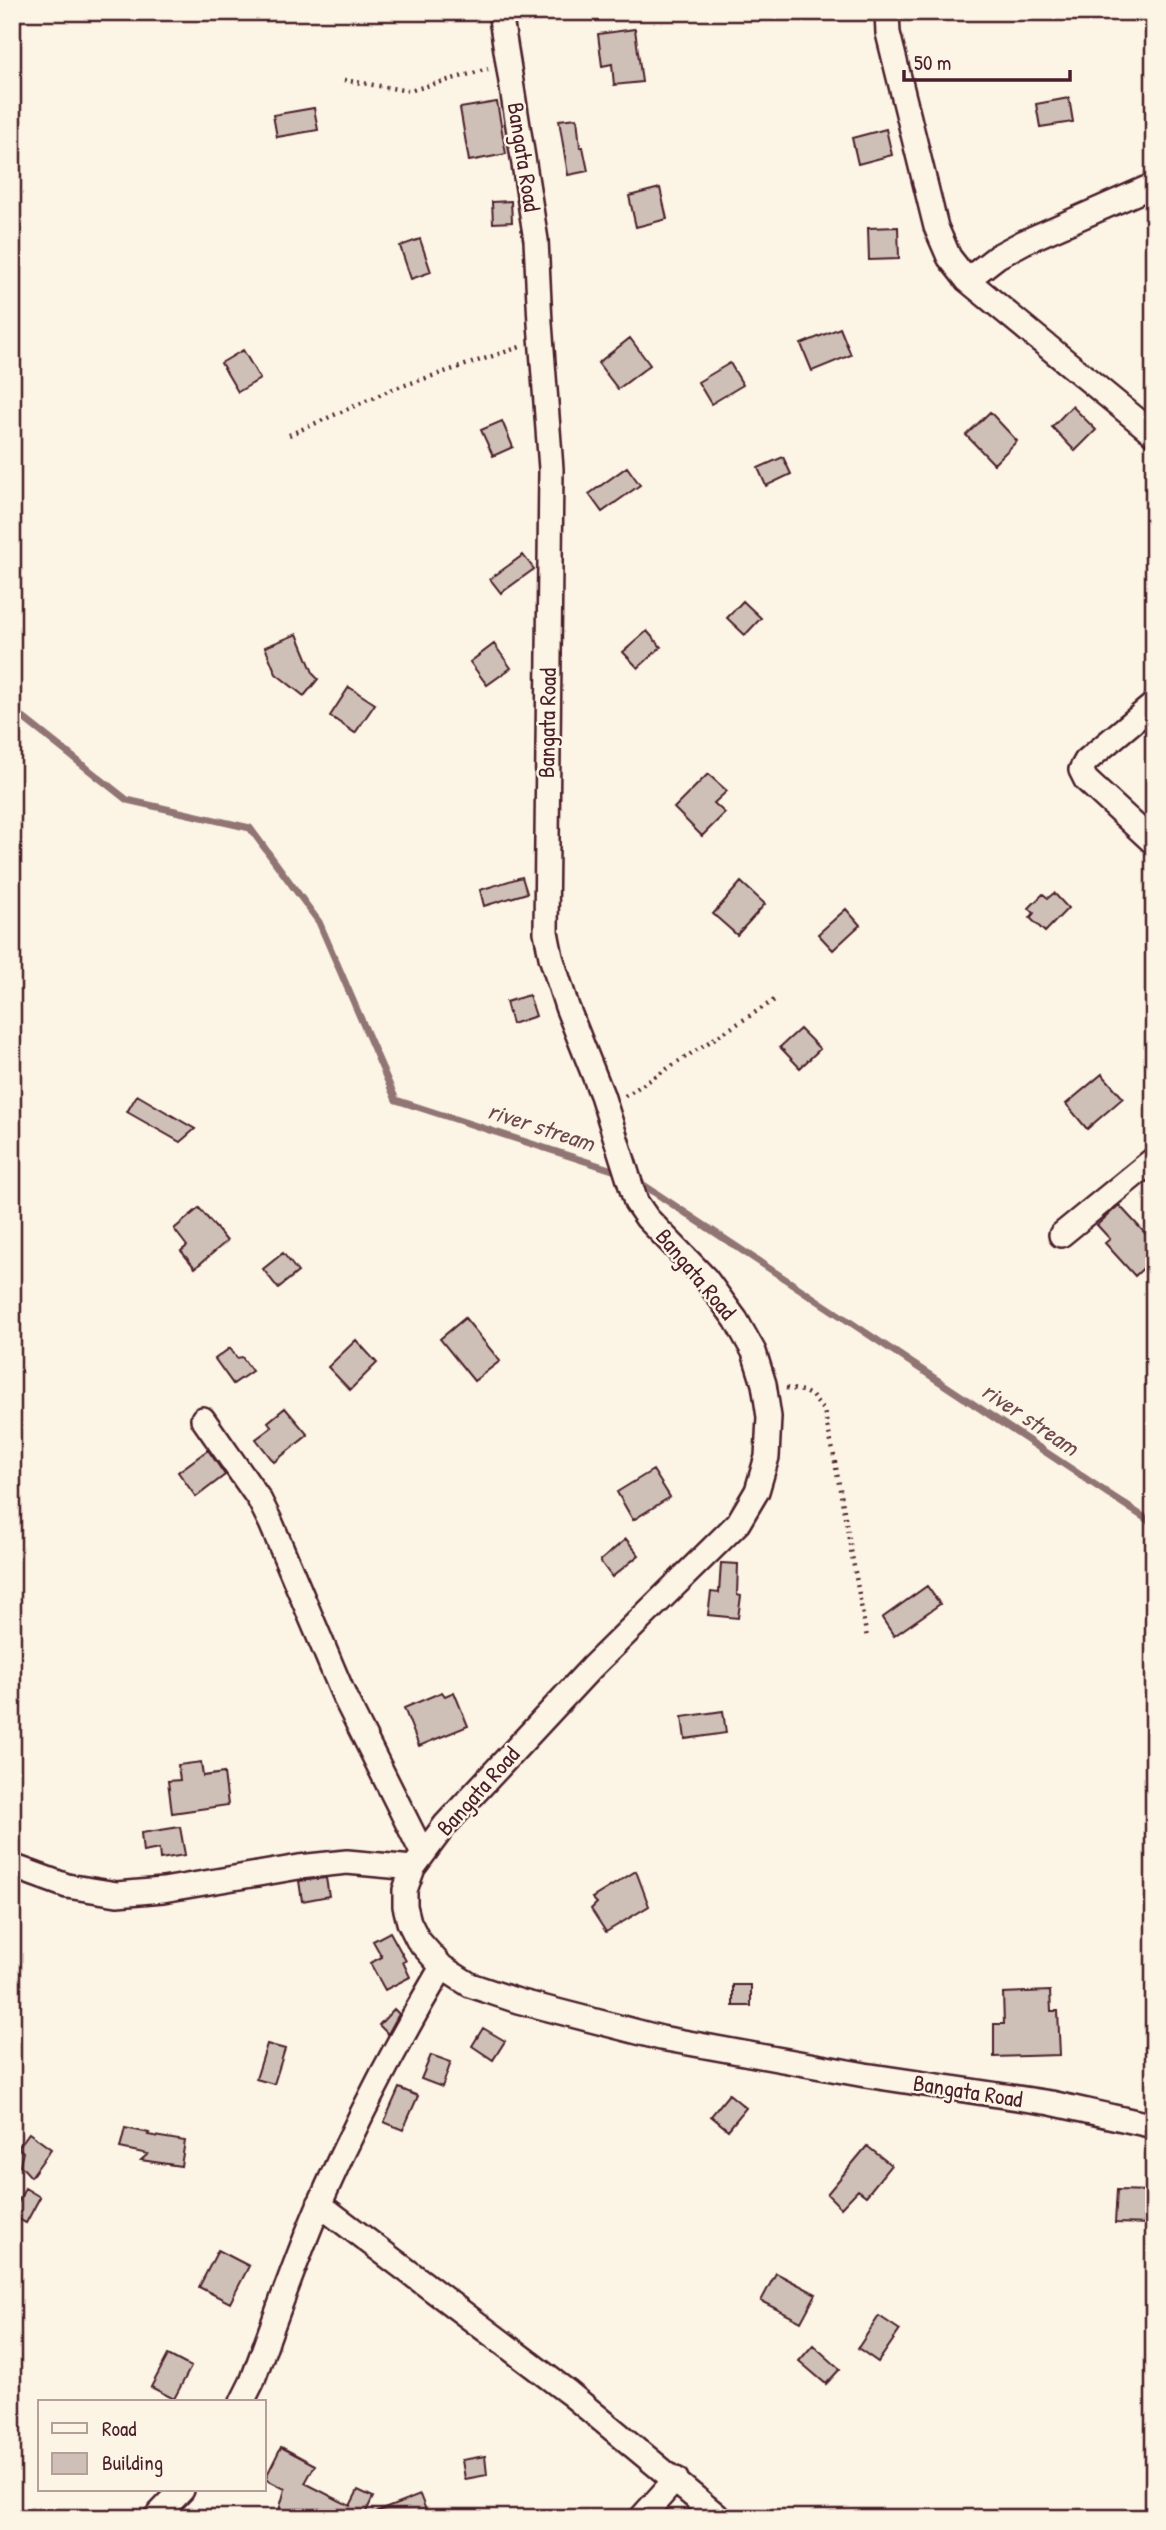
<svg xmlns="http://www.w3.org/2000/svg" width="1166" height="2530" font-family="'Patrick Hand',sans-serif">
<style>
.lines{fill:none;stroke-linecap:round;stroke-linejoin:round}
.stream{stroke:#917474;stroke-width:7}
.building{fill:#cfc0b7;stroke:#4a1f2b;stroke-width:2}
.minor-casing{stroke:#4a1f2b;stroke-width:28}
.path{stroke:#4a1f2b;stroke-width:4.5;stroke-dasharray:2 5;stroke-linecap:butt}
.minor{stroke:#fcf5e5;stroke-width:23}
.labels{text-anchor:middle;stroke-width:5;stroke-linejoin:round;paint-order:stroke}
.street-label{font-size:23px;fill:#4a1f2b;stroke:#fcf5e5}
.water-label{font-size:24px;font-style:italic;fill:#6d4950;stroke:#fcf5e5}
</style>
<rect width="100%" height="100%" fill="#fcf5e5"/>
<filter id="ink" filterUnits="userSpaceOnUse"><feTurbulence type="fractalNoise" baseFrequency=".0143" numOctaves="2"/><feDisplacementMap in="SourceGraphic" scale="14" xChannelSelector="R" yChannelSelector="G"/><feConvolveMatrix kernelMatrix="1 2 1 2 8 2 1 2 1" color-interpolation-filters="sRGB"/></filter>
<g filter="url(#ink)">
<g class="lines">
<!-- stream -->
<path class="stream" d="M12,709L127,800L250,828L319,922L396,1100L622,1173
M636,1180L1154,1524"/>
</g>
<!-- building -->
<path class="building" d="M635,29L642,82L614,85L612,64L602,66L598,34Z
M1069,98L1073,122L1040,127L1036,104Z
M497,102L506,154L469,161L460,108Z
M314,108L318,130L277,137L273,115Z
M577,118L580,147H583L588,171L568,175L559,120Z
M886,129L892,155L858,164L852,138Z
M660,188L667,219L636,227L629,196Z
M511,201L512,222L493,223L492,202Z
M898,227L899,259L869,260L868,228Z
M420,239L431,272L411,279L400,246Z
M840,328L851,355L812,371L801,344Z
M630,338L650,365L618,389L598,363Z
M243,350L260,379L238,392L221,363Z
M730,363L743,385L711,404L698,382Z
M1072,406L1096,430L1075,451L1052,427Z
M990,412L1017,441L994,464L966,435Z
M502,421L513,447L493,456L481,430Z
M783,457L791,474L766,486L758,468Z
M627,467L640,485L602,512L589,494Z
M523,555L534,569L501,593L490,579Z
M743,601L761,618L745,635L727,618Z
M647,631L661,647L638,668L623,652Z
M297,634L314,675L318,679L304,696L276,674L265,647Z
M494,644L511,668L487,685L470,662Z
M349,687L375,704L355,733L330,716Z
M708,774L727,791L714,803L725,813L702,836L674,808Z
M522,877L527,893L484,906L480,890Z
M741,882L765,904L737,935L713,914Z
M1054,893L1068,908L1045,932L1030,918L1034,913L1029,908L1043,894L1048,898Z
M846,909L860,925L833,950L818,934Z
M529,995L536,1016L512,1024L506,1002Z
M800,1029L820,1049L800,1068L780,1047Z
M1102,1074L1123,1098L1087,1129L1066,1104Z
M137,1095L195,1129L180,1142L127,1112Z
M1119,1205L1154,1243V1258L1135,1276L1105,1243L1110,1239L1097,1225Z
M199,1208L227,1241L195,1268L181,1251L187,1246L174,1229Z
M283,1253L298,1272L278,1288L263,1269Z
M465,1318L500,1361L474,1381L440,1339Z
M356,1340L377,1363L350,1390L328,1367Z
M230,1348L237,1358L242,1357L252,1371L233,1384L215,1359Z
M285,1408L308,1435L274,1462L256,1439L272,1427L268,1422Z
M208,1450L225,1475L196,1497L178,1472Z
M653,1470L670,1497L633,1520L617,1492Z
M626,1539L639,1555L612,1577L600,1561Z
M721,1563L738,1564L737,1595L741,1596L738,1618L708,1615L711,1592L719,1593Z
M927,1586L940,1604L894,1636L882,1618Z
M442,1692L445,1696L454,1692L468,1726L419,1746L404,1708Z
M723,1711L726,1733L685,1739L682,1717Z
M201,1762L203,1776L224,1773L228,1805L172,1813L168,1781L180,1780L178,1765Z
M180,1827L185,1855L160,1859L159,1849L143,1852L141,1833Z
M636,1871L649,1906L606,1932L591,1909L597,1903L592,1898Z
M326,1878L329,1896L302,1901L299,1881Z
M390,1932L406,1961L403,1962L410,1977L385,1990L370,1963L382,1957L373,1941Z
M733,1985H751V2006H733Z
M1050,1991L1051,2011H1058L1060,2055L994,2057V2024H1004L1003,1993Z
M394,2009L399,2014L388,2034L379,2025Z
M483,2028L505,2041L493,2060L472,2046Z
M267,2044L285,2049L274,2084L256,2079Z
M431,2055L451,2062L442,2087L421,2079Z
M399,2088L418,2096L403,2130L384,2122Z
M729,2094L746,2108L728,2130L711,2116Z
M125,2128L149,2133L148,2135L185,2141L181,2166L141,2160L148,2154L120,2148Z
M29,2133L51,2149L31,2177L20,2165L23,2152L18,2148Z
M867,2146L891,2165L866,2196L858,2190L841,2208L827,2194Z
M25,2188L40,2197L26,2223L12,2215Z
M1117,2190L1152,2191L1151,2224L1115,2223Z
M218,2250L249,2266L230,2303L199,2287Z
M776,2273L816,2294L801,2322L761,2301Z
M879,2316L900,2330L878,2362L858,2348Z
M813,2345L840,2369L826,2384L799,2361Z
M168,2355L191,2367L174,2399L151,2387Z
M281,2447L315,2465L305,2483L350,2506L358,2490L373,2497L365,2514L369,2515L420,2495L429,2518H277L285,2489L265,2479Z
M485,2456L487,2475L465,2479L462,2460Z"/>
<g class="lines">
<!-- minor casing -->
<g class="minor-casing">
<path id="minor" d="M500,12L536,240L540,323L551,469L546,932L551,957L567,1007L602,1095L636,1202L647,1218L706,1279L736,1320L754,1352L764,1384L769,1417L767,1457L757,1491L738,1523L591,1668L445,1825L413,1868L405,1890V1906L409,1922L418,1940L442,1967L470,1985L518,2001L661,2038L865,2075L1051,2103L1154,2126
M887,12L888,33L936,227L949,257L967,280L1154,434
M967,280L998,256L1024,242L1154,185
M1154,704L1086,761L1081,770L1086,780L1154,843
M1061,1235L1154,1159
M203,1419L259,1499L271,1523L345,1698L423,1854
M12,1866L67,1886L117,1894L163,1890L299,1867L347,1862L413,1868
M319,2204L569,2393L720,2518
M242,2402L252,2382C274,2322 295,2261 320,2203C356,2121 397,2043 442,1967
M155,2518L182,2490
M641,2518L676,2479"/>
</g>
<!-- path -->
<path class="path" d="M344,80L409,91L488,69
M289,435L393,389L520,347
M625,1096L776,999
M786,1388L803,1391L812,1396L824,1411L833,1451L867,1638"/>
<!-- minor -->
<use href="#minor" class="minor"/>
</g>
</g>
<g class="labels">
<!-- street labels -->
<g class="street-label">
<text transform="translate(524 157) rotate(81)" y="8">Bangata Road</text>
<text transform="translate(547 723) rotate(-89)" y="8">Bangata Road</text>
<text transform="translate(696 1274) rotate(50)" y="8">Bangata Road</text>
<text transform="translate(478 1791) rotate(-48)" y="8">Bangata Road</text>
<text transform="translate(968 2091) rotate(9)" y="8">Bangata Road</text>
</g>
<!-- water labels -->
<g class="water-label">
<text transform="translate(541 1127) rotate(18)" y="8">river stream</text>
<text transform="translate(1030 1419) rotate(34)" y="8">river stream</text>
</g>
</g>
<!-- margin -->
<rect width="1166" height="2530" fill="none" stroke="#fcf5e5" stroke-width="42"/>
<rect x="21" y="21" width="1124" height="2488" fill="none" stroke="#4a1f2b" stroke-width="2.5" filter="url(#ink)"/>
<!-- legend -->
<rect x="38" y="2400" width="228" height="91" fill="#fcf5e5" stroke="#b59f9b" stroke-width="2"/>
<rect x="52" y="2423" width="35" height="10" fill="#fcf5e5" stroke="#b59f9b" stroke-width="2"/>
<text x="102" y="2436" font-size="21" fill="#4a1f2b">Road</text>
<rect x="52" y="2453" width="35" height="21" fill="#cfc0b7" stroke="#b59f9b" stroke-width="2"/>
<text x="102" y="2470" font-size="21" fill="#4a1f2b">Building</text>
<!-- scale -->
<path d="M904 70v10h166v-10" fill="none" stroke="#4a1f2b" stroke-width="3.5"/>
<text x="914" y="70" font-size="21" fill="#4a1f2b" stroke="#fcf5e5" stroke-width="5" paint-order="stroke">50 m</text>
</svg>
